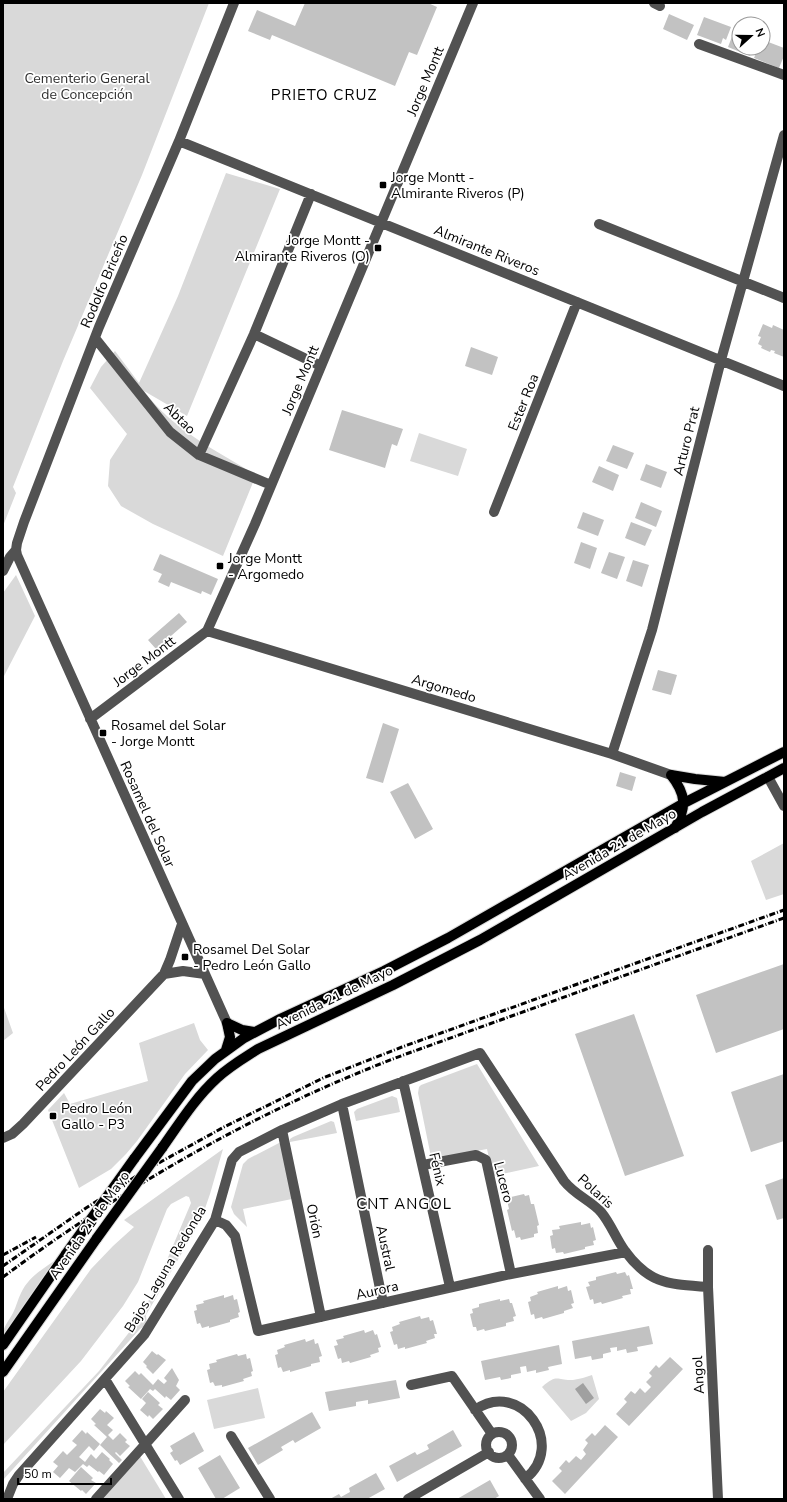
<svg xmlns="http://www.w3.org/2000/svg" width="787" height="1502" font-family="'Nunito Sans',sans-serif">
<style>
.green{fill:#d9d9d9}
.water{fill:#a0a0a0}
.building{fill:#c2c2c2}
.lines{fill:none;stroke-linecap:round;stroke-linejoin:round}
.major-casing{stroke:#dbdbdb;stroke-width:12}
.minor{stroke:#525252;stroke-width:10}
.major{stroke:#000;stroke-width:10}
.rail{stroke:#000;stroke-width:3;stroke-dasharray:6 2 1 2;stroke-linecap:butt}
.major-bridge-casing{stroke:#dbdbdb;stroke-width:12;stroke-linecap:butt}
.major-bridge{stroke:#000;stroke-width:10}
.poi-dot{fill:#000;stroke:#fff;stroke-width:1.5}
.labels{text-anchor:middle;stroke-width:3.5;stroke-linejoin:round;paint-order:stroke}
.park-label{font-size:14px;fill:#303030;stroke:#fff}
.street-label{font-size:14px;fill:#000;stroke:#fff}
.poi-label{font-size:14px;fill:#000;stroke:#fff;text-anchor:start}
.neighbourhood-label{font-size:15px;letter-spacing:1px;fill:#000;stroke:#fff}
</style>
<rect width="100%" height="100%" fill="#fff"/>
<!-- green -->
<path class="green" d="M3,3H209L142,175L63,361L13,487L16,493L3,526Z
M226,173L280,189L187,416L144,391C172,429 217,451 256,475L223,556L153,524L121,506L108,486L110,460L127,434L90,388L101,367L115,351L139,383L178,296Z
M419,433L467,449L458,476L410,461Z
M16,575L35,616L3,678V593Z
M784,843V894L766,900L751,861Z
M3,1005L13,1033L3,1041Z
M194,1023L200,1040L208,1050L185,1074L137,1141L126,1154L111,1169L79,1188L48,1110L64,1093L70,1104L148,1081L139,1043Z
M477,1064L539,1166L493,1176L487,1149L434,1159L431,1157L418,1093L419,1087L421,1085Z
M392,1096L397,1098L400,1112L356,1121L354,1112L357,1109Z
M331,1121L334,1122L337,1133L290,1142V1139L293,1137Z
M279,1143L281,1144L292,1199L243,1209L247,1227L234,1214L231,1207L243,1164L248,1159Z
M223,1149L210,1194L201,1220L146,1315L147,1327H143L140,1329L3,1480V1473L99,1371L134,1326L153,1293L191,1203L189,1197L186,1196L171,1204L167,1209L138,1282L123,1306L81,1361L3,1445V1392L91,1269L113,1246L134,1227L124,1220Z
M54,1261L3,1335C3,1326 9,1321 13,1313C16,1307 18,1299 21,1293C28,1278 41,1270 54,1261Z
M592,1375L599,1399L586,1413L571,1421L542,1387C558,1373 557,1381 573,1380C580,1379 586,1377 592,1375Z
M258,1388L265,1418L214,1429L207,1400Z
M138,1453L166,1499H96Z"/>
<!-- water -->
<path class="water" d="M583,1383L594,1398L586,1404L575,1389Z"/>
<!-- building -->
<path class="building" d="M305,3H428L437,7L417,55L409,52L395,86L272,35L270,40L248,31L257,10L295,26Z
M669,14L694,25L687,40L663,29Z
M704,17L731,27L726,40L723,38L721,44L697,35Z
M735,29L739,31V48H754L750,56L728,47Z
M763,40L784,48V56L779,68L754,58L758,48H763Z
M763,324L772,328L773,325L784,330V357L774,353L775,351L771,350L770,352L761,348L762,346L758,344L761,337L758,336Z
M471,347L498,357L492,375L465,366Z
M342,410L403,429L397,446L392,444L385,468L329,450Z
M613,445L634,453L627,469L606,461Z
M646,464L667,472L661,488L640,480Z
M599,466L619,475L613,491L592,482Z
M641,502L662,511L656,527L635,518Z
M583,512L604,520L598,536L577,528Z
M631,522L652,530L645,546L625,538Z
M581,542L597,548L590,569L574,563Z
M609,552L625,557L617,579L601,573Z
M160,554L218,579L211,595L202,591L201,594L171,582L169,587L158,582L162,574L153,570Z
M633,560L649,565L642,587L626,581Z
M179,613L187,622L156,649L148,640Z
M658,670L677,675L671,695L652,690Z
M383,723L399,729L383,783L366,778Z
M620,772L636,777L632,791L616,786Z
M408,783L433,829L415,839L390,792Z
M784,964V1029L716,1053L696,995Z
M634,1014L684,1156L625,1176L575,1034Z
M784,1074V1141L751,1152L731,1092Z
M784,1178V1218L777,1220L765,1185Z
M524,1194L525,1196L529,1195L531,1204H534L539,1225L537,1226L538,1233L534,1234V1237L521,1240L520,1237L516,1238L514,1230L512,1231L507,1210L509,1209L507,1200L512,1199L511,1197Z
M581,1222V1225L590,1223L591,1228L593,1227L596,1240L593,1241L594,1245L585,1247V1249L564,1254L563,1252L556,1253L555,1248L552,1249L550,1236L553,1235L552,1230L560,1229L559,1226Z
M616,1272L617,1274L625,1272L627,1276L629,1275L633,1289H630L631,1294L622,1296L623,1298L602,1304L601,1302L594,1304L593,1299L590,1300L586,1287L590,1286L588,1282L596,1280V1277Z
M558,1286V1289L567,1286L568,1291L571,1290L574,1303L571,1304L573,1308L564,1311V1313L543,1319L542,1317L535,1319L534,1314L531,1315L528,1302L531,1301L530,1297L538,1294L537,1292Z
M224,1295V1298L233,1295L234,1300L237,1299L240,1312L238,1313L239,1317L230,1320V1322L209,1328V1326L202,1328L200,1323L197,1324L194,1311L197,1310L196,1305L204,1303L203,1301Z
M500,1299V1301L509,1299L510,1303H512L516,1316L513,1317L514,1321L506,1323V1326L485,1331L484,1329L477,1331L476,1327H473L470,1314L473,1313L472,1309L479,1307V1304Z
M420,1316L421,1319L429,1317L430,1321L433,1320L437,1334H434L435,1338L426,1341L427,1343L405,1349V1347L398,1349L397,1344L394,1345L390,1332L393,1331L392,1327L400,1324L399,1322Z
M649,1326L653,1344L637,1347L638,1351L627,1353L626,1349L617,1351V1347L610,1348L611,1352L603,1354V1358L592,1360L591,1356L575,1359L572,1341Z
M364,1330L365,1333L373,1330L375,1335L377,1334L381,1347L378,1348L379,1352L370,1355L371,1357L350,1363L349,1361L342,1363L341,1358L338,1359L334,1346L338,1345L336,1340L344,1338L343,1336Z
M305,1339L306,1342L314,1339L315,1344L318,1343L322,1356L319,1357L320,1362L311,1364V1366L290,1372V1370L283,1372L281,1367L278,1368L275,1355L278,1354L277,1350L285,1347L284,1345Z
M559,1345L562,1364L548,1367L549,1370L536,1373V1370L527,1372L526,1366L520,1367L521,1373L511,1375V1378L501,1380L500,1377L485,1380L481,1361Z
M152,1351L157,1355L158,1354L166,1360L153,1374L146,1367L147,1366L143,1362Z
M237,1354L238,1356L246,1354L247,1359L250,1358L253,1371L251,1372L252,1376L243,1379L244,1381L222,1387V1385L215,1386L213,1382L210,1383L207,1370L210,1369L209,1364L217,1362L216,1360Z
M670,1357L683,1369L629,1426L616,1414L627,1402L624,1399L631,1391L635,1394L640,1388L645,1393L651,1387L646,1382L652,1376L649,1373L656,1365L659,1368Z
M172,1368L179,1380L176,1386L180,1390L171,1400L166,1396L165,1398L155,1389L153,1391L150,1389L141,1399L128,1387L130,1386L125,1381L135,1371L139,1375L141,1373L153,1385L158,1379L164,1384L167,1381L164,1378Z
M396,1380L400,1398L368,1404V1400L356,1402V1406L329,1411L325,1392Z
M148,1392L160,1403L158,1405L163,1409L153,1419L149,1415L148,1417L140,1410L146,1403L142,1399Z
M100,1409L105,1413L106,1411L114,1418L107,1425L113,1430L108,1435L113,1440L120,1433L127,1440L125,1442L130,1446L120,1456L116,1452L115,1453L122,1460L119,1463L100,1445L107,1437L94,1425L96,1424L91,1419Z
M312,1412L321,1428L295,1443L293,1440L281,1447L283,1450L258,1465L248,1448Z
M605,1425L618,1437L565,1494L552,1481L562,1471L559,1468L566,1460L569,1463L576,1456L581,1460L586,1454L583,1450L588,1443L585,1440L592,1433L595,1436Z
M82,1430L86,1434L87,1432L100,1444L94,1451L89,1446L79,1457L85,1462L91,1454L96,1459L102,1452L110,1459L109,1460L113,1464L104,1475L99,1471L98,1472L89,1465L87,1467L83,1464L75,1472L69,1468L60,1478L53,1472L58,1466L53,1462L63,1451L67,1455L77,1445L72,1441Z
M453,1430L462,1446L397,1482L389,1466L415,1452L417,1455L429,1449L427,1445Z
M194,1432L204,1451L180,1465L177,1460L175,1461L170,1453L173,1451L170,1446Z
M220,1455L240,1488L222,1499H216L198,1468Z
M81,1467L93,1478L91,1480L96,1483L86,1494L82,1490L81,1491L69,1481Z
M376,1473L385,1489L367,1499H330L339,1494L341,1497L350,1492L349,1488Z
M490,1480L499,1496L494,1499H457Z"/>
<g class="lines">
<!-- major casing -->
<g class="major-casing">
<path id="major" d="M671,775C686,794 687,807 675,828
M671,775L695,779L725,782
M227,1023L242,1030L254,1032
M226,1050L230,1037L227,1023
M162,1148C179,1124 195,1098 217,1078C230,1066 244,1058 258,1049L393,985L480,940L702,812L784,768
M134,1159L192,1081L215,1059L244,1038L280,1019L384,971L448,938L684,803L784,752
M3,1345L66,1254
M3,1372L97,1238"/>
</g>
<!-- minor -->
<path class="minor" d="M654,3L660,6
M699,44L784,75
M179,141L784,386
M599,224L784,298
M254,334L321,366
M95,338L170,432L199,455L271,485
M199,455L254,334L311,194
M494,512L577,302
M16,550L17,555L227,1023
M3,571L10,557L16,550L17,543L24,522L99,327L179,141L234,3
M207,631L612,754L671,775
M90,719L207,631L255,524L473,3
M612,754L652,630L721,360L784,135
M768,777L784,806
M164,974L183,971L205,974
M403,1081L450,1287
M342,1104L383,1303
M282,1130L321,1317
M3,1138L12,1134L23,1124L164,974L170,960L182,924
M423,1165L476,1155L486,1160L511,1274
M215,1220L226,1225L235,1236L258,1331L511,1274L626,1252
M708,1250V1287L718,1499
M105,1379L179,1499
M411,1385L452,1376L492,1434
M475,1410C520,1378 568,1445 525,1479
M486 1445a13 13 0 1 1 26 0a13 13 0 1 1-26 0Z
M231,1436L270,1499
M508,1455L540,1499
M7,1499L13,1484L19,1475L144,1335L215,1220L232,1160L239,1152L282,1130L342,1104L480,1053L564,1181C575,1195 590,1200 601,1212C611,1224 616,1239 625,1251C650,1285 669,1284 708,1287
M96,1499L185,1400
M408,1499L489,1452"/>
<!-- major -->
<use href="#major" class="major"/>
<!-- rail -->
<path class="rail" d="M3,1255L36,1237
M3,1266L86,1208L146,1170L224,1127L323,1078L402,1047L784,910
M3,1277C127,1185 262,1108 406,1054L784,918"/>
<!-- major-bridge casing -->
<g class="major-bridge-casing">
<path id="major-bridge" d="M97,1238L162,1148
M66,1254L134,1159"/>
</g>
<!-- major-bridge -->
<use href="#major-bridge" class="major-bridge"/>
</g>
<!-- markers -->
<g class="poi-dot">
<rect x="379" y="181" width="8" height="8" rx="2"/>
<rect x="374" y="244" width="8" height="8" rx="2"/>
<rect x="216" y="562" width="8" height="8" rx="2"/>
<rect x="99" y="729" width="8" height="8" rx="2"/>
<rect x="181" y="953" width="8" height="8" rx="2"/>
<rect x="49" y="1112" width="8" height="8" rx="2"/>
</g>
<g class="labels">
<!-- park labels -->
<g class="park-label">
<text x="87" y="83">Cementerio General<tspan x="87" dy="16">de Concepción</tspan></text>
</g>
<!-- street labels -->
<g class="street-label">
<text transform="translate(425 81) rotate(-67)" y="5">Jorge Montt</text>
<text transform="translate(487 250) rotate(22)" y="5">Almirante Riveros</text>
<text transform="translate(104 281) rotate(-67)" y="5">Rodolfo Briceño</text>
<text transform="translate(300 380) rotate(-67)" y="5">Jorge Montt</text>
<text transform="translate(523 402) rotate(-68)" y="5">Ester Roa</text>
<text transform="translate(180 418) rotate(45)" y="5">Abtao</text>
<text transform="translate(686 441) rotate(-76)" y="5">Arturo Prat</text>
<text transform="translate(144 661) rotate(-37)" y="5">Jorge Montt</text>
<text transform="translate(444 688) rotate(17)" y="5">Argomedo</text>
<text transform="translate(148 814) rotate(66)" y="5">Rosamel del Solar</text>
<text transform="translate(619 844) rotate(-30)" y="5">Avenida 21 de Mayo</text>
<text transform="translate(334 997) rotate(-26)" y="5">Avenida 21 de Mayo</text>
<text transform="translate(75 1049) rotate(-47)" y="5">Pedro León Gallo</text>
<text transform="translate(438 1169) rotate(77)" y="5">Fénix</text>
<text transform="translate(504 1182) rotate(75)" y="5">Lucero</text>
<text transform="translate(596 1191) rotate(42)" y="5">Polaris</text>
<text transform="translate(315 1221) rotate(78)" y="5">Orión</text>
<text transform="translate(89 1225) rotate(-55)" y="5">Avenida 21 de Mayo</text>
<text transform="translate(386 1248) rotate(78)" y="5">Austral</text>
<text transform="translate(165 1269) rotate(-59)" y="5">Bajos Laguna Redonda</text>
<text transform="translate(377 1290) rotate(-13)" y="5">Aurora</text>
<text transform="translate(698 1375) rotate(-93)" y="5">Angol</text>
</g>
<!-- poi labels -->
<g class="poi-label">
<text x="391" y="182">Jorge Montt -<tspan x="391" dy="16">Almirante Riveros (P)</tspan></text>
<text x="370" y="245" text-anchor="end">Jorge Montt -<tspan x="370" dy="16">Almirante Riveros (O)</tspan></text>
<text x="228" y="563">Jorge Montt<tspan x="228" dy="16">- Argomedo</tspan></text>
<text x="111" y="730">Rosamel del Solar<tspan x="111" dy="16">- Jorge Montt</tspan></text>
<text x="193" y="954">Rosamel Del Solar<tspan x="193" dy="16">- Pedro León Gallo</tspan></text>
<text x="61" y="1113">Pedro León<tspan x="61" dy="16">Gallo - P3</tspan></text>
</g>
<!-- neighbourhood labels -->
<g class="neighbourhood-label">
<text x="324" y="100">PRIETO CRUZ</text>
<text x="404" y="1209">CNT ANGOL</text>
</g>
</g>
<!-- border -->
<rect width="787" height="1502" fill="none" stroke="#000000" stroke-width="8"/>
<!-- north arrow -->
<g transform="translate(751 36) rotate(69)"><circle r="19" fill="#ffffff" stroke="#999999"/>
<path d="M0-3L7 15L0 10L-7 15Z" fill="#000000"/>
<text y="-6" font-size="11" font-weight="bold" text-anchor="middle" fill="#000000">N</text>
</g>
<!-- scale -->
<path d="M18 1478v6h93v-6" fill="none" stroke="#000000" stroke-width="2"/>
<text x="24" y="1478" font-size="12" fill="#000000" stroke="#ffffff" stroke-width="3" paint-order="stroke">50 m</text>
</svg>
